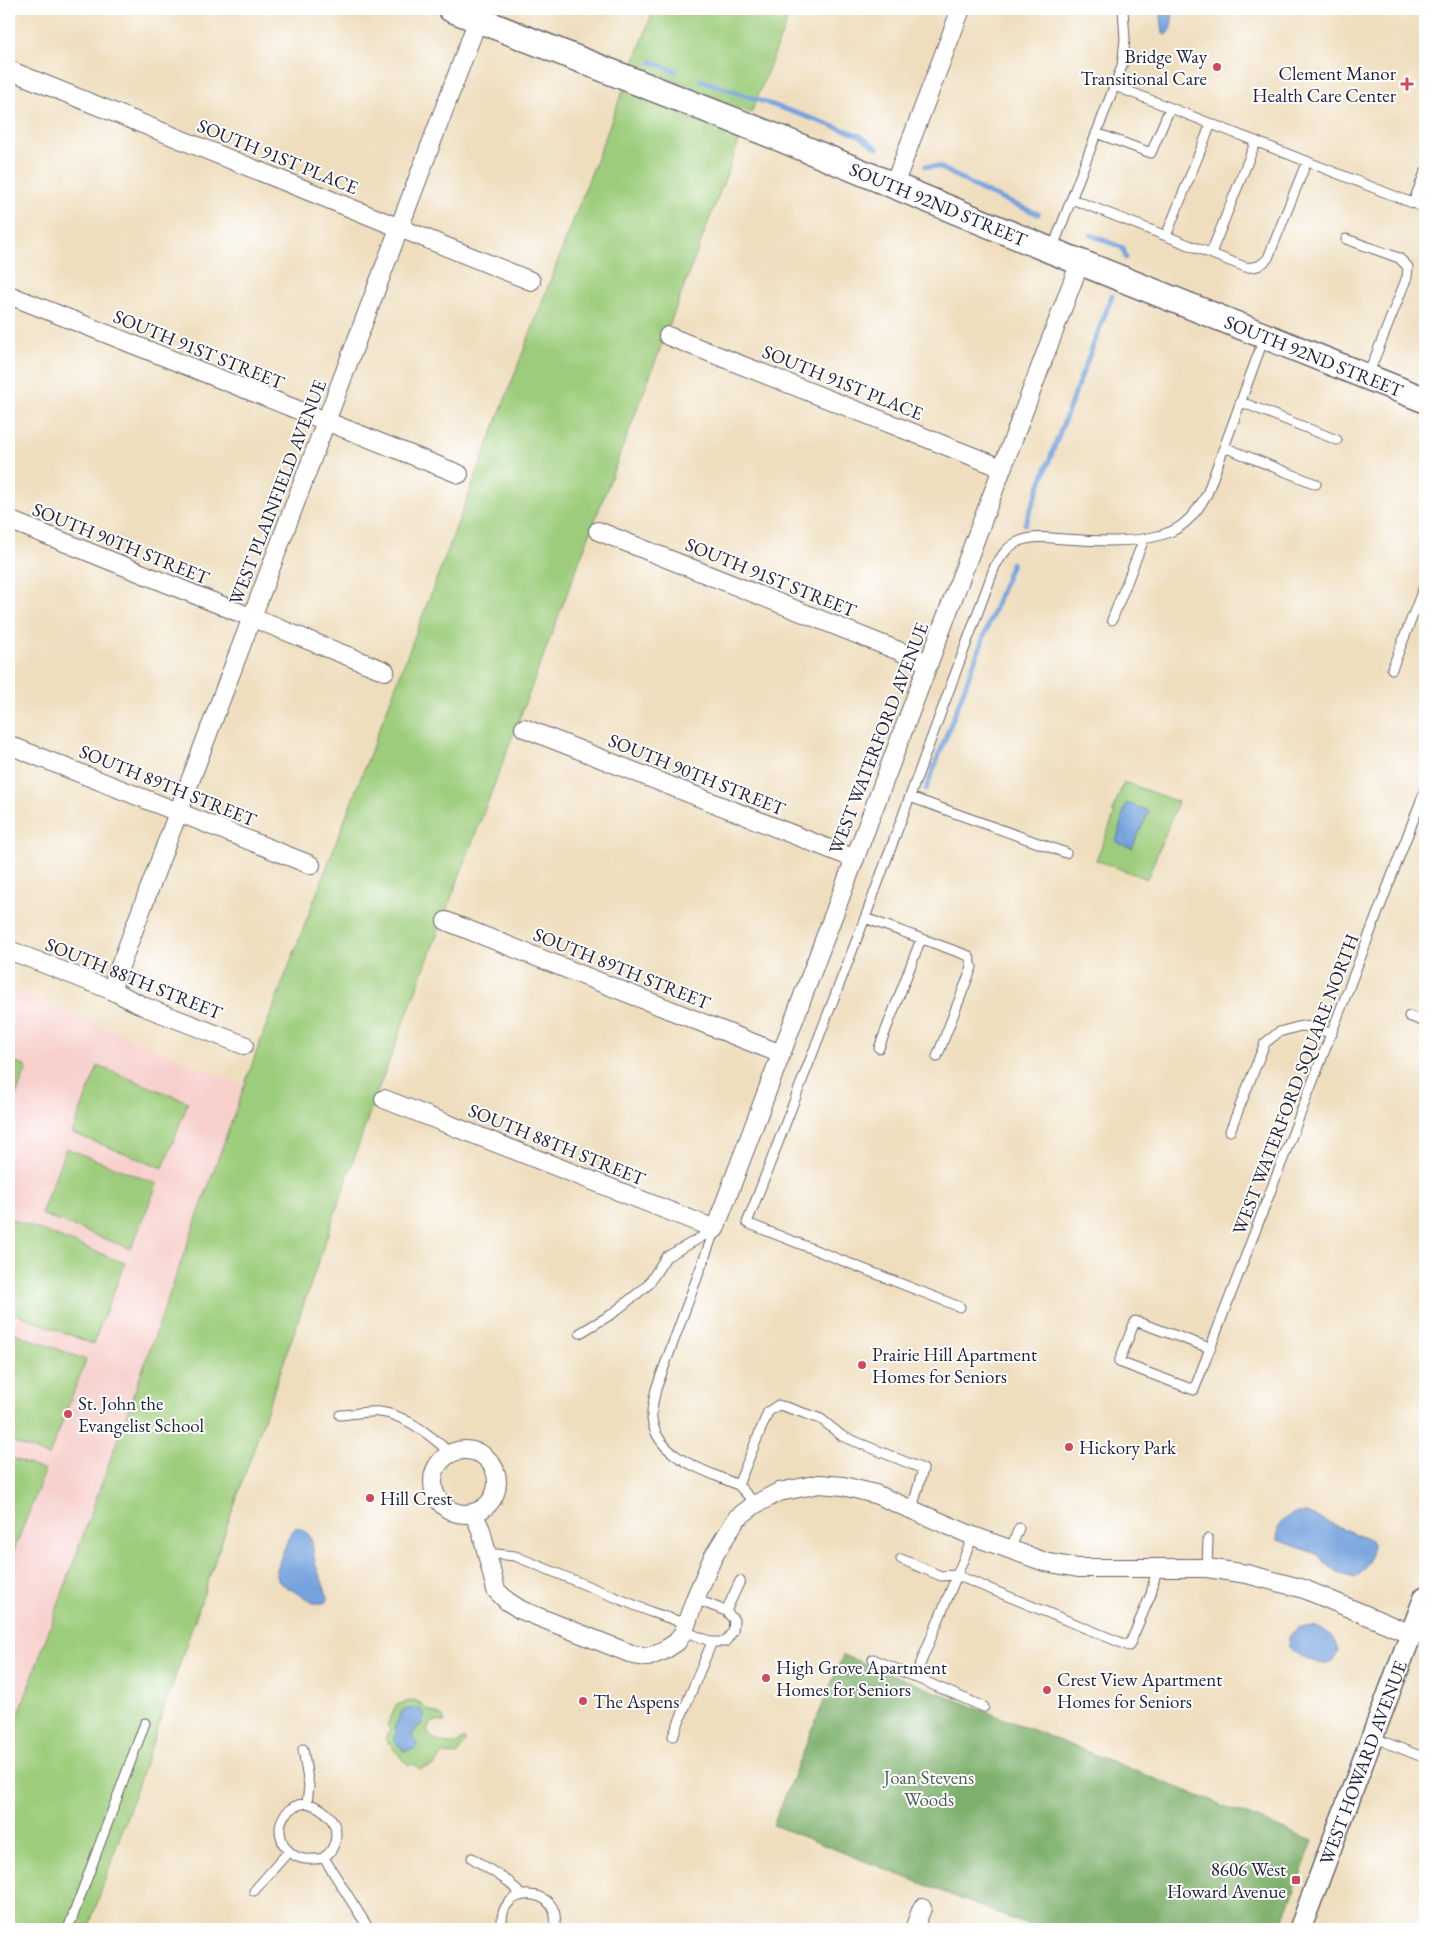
<svg xmlns="http://www.w3.org/2000/svg" width="1434" height="1938" font-family="'EB Garamond',serif">
<style>
.built{fill:#f7d0cc}
.green{fill:#9dcd7c;stroke:#60785c}
.forest{fill:#7eb06c;stroke:#506954}
.water{fill:#75a3dd;stroke:#4c628c}
.lines{fill:none;stroke-linecap:round;stroke-linejoin:round}
.stream{stroke:#75a3dd;stroke-width:5}
.service-casing{stroke:#6a6469;stroke-width:11}
.minor-casing{stroke:#6a6469;stroke-width:20}
.tertiary-casing{stroke:#6a6469;stroke-width:24}
.secondary-casing{stroke:#6a6469;stroke-width:28}
.service{stroke:#fff;stroke-width:9}
.minor{stroke:#fff;stroke-width:18}
.tertiary{stroke:#fff;stroke-width:21}
.secondary{stroke:#fff;stroke-width:25}
.poi-dot{fill:#d1495b;stroke:#fff;stroke-width:2}
.labels{text-anchor:middle;stroke-width:4;stroke-linejoin:round;paint-order:stroke}
.poi-label{font-size:19px;fill:#22223b;stroke:#fff;text-anchor:start}
.street-label{font-size:19px;fill:#22223b;stroke:#fff}
.park-label{font-size:19px;fill:#4d5e52;stroke:#fff}
</style>
<rect width="100%" height="100%" fill="#fff"/>
<filter id="ink" filterUnits="userSpaceOnUse"><feTurbulence type="fractalNoise" baseFrequency=".02" numOctaves="2"/><feDisplacementMap in="SourceGraphic" scale="10" xChannelSelector="R" yChannelSelector="G"/><feConvolveMatrix kernelMatrix="1 2 1 2 8 2 1 2 1" color-interpolation-filters="sRGB"/></filter>
<filter id="wash" filterUnits="userSpaceOnUse"><feTurbulence type="fractalNoise" baseFrequency=".0096" numOctaves="4" result="noise"/><feDisplacementMap in="SourceGraphic" scale="20" xChannelSelector="R" yChannelSelector="G"/><feGaussianBlur stdDeviation="1.12" result="paint"/><feColorMatrix in="noise" values="0 0 0 0 0 0 0 0 0 0 0 0 0 0 0 0 0 1.4 0 .05"/><feComposite in="paint" operator="in"/></filter>
<g filter="url(#wash)">
<rect width="100%" height="100%" fill="#efdebe"/>
<!-- built -->
<path class="built" d="M9,988L245,1086L9,1742Z"/>
<!-- green -->
<path class="green" d="M654,9H792L751,113L633,65Z
M623,90L740,139L372,1106L88,1929H9V1742L260,1042Z
M1124,782L1178,802L1147,879L1096,860L1115,813L1112,812Z
M9,1060L27,1067L10,1111L9,1110Z
M98,1066L188,1102L163,1168L72,1133Z
M66,1148L157,1184L131,1249L41,1214Z
M9,1218L125,1263L93,1344L9,1311Z
M9,1331L86,1360L49,1456L9,1441Z
M9,1457L45,1471L9,1563Z
M414,1700L422,1704L427,1709L443,1717L445,1723L437,1721L430,1723L427,1732C434,1742 448,1746 459,1743L461,1739H465V1742L457,1755L443,1754L435,1765L420,1769L414,1764L408,1765L385,1739L390,1729L387,1726L396,1705Z"/>
<!-- forest -->
<path class="forest" d="M843,1655L1313,1841L1280,1929H1037L773,1825Z"/>
<!-- water -->
<path class="water" d="M1160,9H1173L1171,30L1167,35L1163,34Z
M1126,803L1149,811L1132,848L1116,842Z
M1295,1513H1307L1369,1540L1373,1546C1370,1559 1366,1572 1354,1578L1339,1573L1325,1563L1317,1554L1278,1540C1275,1526 1282,1518 1295,1513Z
M296,1527C316,1533 311,1546 315,1562C318,1575 326,1586 328,1600L324,1603H313L279,1582L276,1573L280,1560L289,1536Z
M1299,1627C1321,1627 1332,1628 1338,1652L1332,1663C1319,1667 1297,1655 1288,1646C1288,1636 1291,1633 1299,1627Z
M418,1707L425,1715L421,1725L418,1726L412,1736L418,1745L415,1749L404,1751L393,1739L397,1731L394,1728L402,1711Z"/>
<g class="lines">
<!-- stream -->
<path class="stream" d="M652,62L676,71
M701,80L859,135L877,148
M926,166L940,167L983,191L1038,214
M1091,235L1123,248L1126,258
M1025,524L1112,296
M926,789L1012,563"/>
</g>
</g>
<g filter="url(#ink)">
<g class="lines">
<!-- service casing -->
<g class="service-casing">
<path id="service" d="M1115,86L1425,208
M1096,133L1151,153L1170,108
M1072,199L1245,267C1256,268 1261,266 1268,258L1307,161
M1413,203L1425,172
M1166,236L1211,124
M1346,239L1399,258L1408,267L1407,277L1368,375
M1052,250L1122,66L1125,39L1123,9
M1211,253L1256,141
M1241,402L1337,440
M1224,447L1316,484
M1112,620L1144,539
M1392,669L1425,584
M910,797L1066,853
M865,918L969,956L972,967L937,1057
M1409,1016L1425,1022
M879,1048L921,939
M1230,1131L1265,1043L1279,1032L1301,1026L1313,1027L1332,1034
M715,1229L656,1389C654,1399 651,1409 652,1419C657,1459 708,1471 738,1485
M960,1307L747,1223L865,918L995,566C1002,556 1006,547 1018,542C1032,535 1049,538 1064,539C1093,541 1139,544 1167,533C1186,527 1198,510 1207,494L1264,338
M580,1333L612,1314L648,1285L666,1257L714,1230
M1210,1348L1135,1321L1119,1362L1194,1390L1425,790
M340,1415C353,1414 367,1411 380,1412C406,1415 432,1436 451,1454
M756,1504L738,1485L768,1412L778,1405L786,1407L821,1419L842,1436L923,1469L912,1509
M1010,1550L1019,1528
M487,1553L515,1556L651,1612L687,1624
M901,1559L941,1576L956,1575L1129,1646L1151,1594L1157,1568
M1207,1568L1208,1539
M726,1611L740,1581
M684,1631L712,1642H725L733,1631L734,1620L726,1611L695,1599
M873,1659L984,1707
M915,1677L973,1536
M673,1736L712,1642
M1372,1737L1425,1758
M303,1749L309,1786L307,1803
M307,1803C325,1808 340,1822 335,1842C333,1848 330,1854 324,1857C322,1859 316,1859 313,1859C276,1863 265,1808 307,1803Z
M324,1858L369,1929
M472,1858L509,1882L521,1895
M254,1891L289,1851
M68,1929L145,1723
M503,1929C493,1882 566,1885 554,1929"/>
</g>
<!-- minor casing -->
<g class="minor-casing">
<path id="minor" d="M9,70L531,281
M894,185L961,9
M9,295L459,474
M668,336L1002,468
M9,520L385,671
M598,531L929,663
M524,728L855,859
M9,745L311,865
M446,921L781,1054
M9,950L111,990L145,1007L244,1045
M111,990L482,9
M384,1099L715,1229L1080,262
M433 1482a32 32 0 1 1 64 0a32 32 0 1 1-64 0Z
M473,1513L481,1530L496,1590L507,1601L521,1610L634,1655L648,1657L663,1651L677,1642L684,1631L695,1599L713,1557L737,1518L754,1505L779,1492L819,1484L843,1486L875,1494L973,1536L1045,1562L1078,1568H1207L1247,1574L1304,1589L1411,1634
M914,1929L922,1908"/>
</g>
<!-- tertiary casing -->
<g class="tertiary-casing">
<g id="tertiary">
<path id="s1" d="M1300,1929L1425,1597"/>
</g>
</g>
<!-- secondary casing -->
<g class="secondary-casing">
<g id="secondary">
<path id="s2" d="M451,9L779,138L1052,251L1425,400"/>
</g>
</g>
<!-- service -->
<use href="#service" class="service"/>
<!-- minor -->
<use href="#minor" class="minor"/>
<!-- tertiary -->
<use href="#tertiary" class="tertiary"/>
<!-- secondary -->
<use href="#secondary" class="secondary"/>
</g>
</g>
<!-- markers -->
<g class="poi-dot">
<circle cx="1217" cy="67" r="5"/>
<path d="M1404.5 76.5h5v5h5v5h-5v5h-5v-5h-5v-5h5z"/>
<circle cx="862" cy="1365" r="5"/>
<circle cx="68" cy="1414" r="5"/>
<circle cx="1069" cy="1447" r="5"/>
<circle cx="370" cy="1498" r="5"/>
<circle cx="766" cy="1678" r="5"/>
<circle cx="1047" cy="1690" r="5"/>
<circle cx="583" cy="1701" r="5"/>
<rect x="1291" y="1875" width="10" height="10" rx="2.5"/>
</g>
<g class="labels">
<!-- poi labels -->
<g class="poi-label">
<text x="1207" y="63" text-anchor="end">Bridge Way<tspan x="1207" dy="22">Transitional Care</tspan></text>
<text x="1396" y="80" text-anchor="end">Clement Manor<tspan x="1396" dy="22">Health Care Center</tspan></text>
<text x="872" y="1361">Prairie Hill Apartment<tspan x="872" dy="22">Homes for Seniors</tspan></text>
<text x="78" y="1410">St. John the<tspan x="78" dy="22">Evangelist School</tspan></text>
<text x="1079" y="1454">Hickory Park</text>
<text x="380" y="1505">Hill Crest</text>
<text x="776" y="1674">High Grove Apartment<tspan x="776" dy="22">Homes for Seniors</tspan></text>
<text x="1057" y="1686">Crest View Apartment<tspan x="1057" dy="22">Homes for Seniors</tspan></text>
<text x="593" y="1708">The Aspens</text>
<text x="1286" y="1876" text-anchor="end">8606 West<tspan x="1286" dy="22">Howard Avenue</tspan></text>
</g>
<!-- street labels -->
<g class="street-label">
<text transform="translate(278 156) rotate(22)" y="7">SOUTH 91ST PLACE</text>
<text dy="7" stroke="none"><textPath href="#s2" startOffset="525">SOUTH 92ND STREET</textPath></text>
<text transform="translate(199 349) rotate(22)" y="7">SOUTH 91ST STREET</text>
<text dy="7" stroke="none"><textPath href="#s2" startOffset="930">SOUTH 92ND STREET</textPath></text>
<text transform="translate(843 382) rotate(22)" y="7">SOUTH 91ST PLACE</text>
<text transform="translate(277 492) rotate(-69)" y="7">WEST PLAINFIELD AVENUE</text>
<text transform="translate(121 543) rotate(22)" y="7">SOUTH 90TH STREET</text>
<text transform="translate(771 577) rotate(22)" y="7">SOUTH 91ST STREET</text>
<text transform="translate(878 738) rotate(-69)" y="7">WEST WATERFORD AVENUE</text>
<text transform="translate(697 774) rotate(22)" y="7">SOUTH 90TH STREET</text>
<text transform="translate(168 785) rotate(22)" y="7">SOUTH 89TH STREET</text>
<text transform="translate(622 968) rotate(22)" y="7">SOUTH 89TH STREET</text>
<text transform="translate(134 978) rotate(22)" y="7">SOUTH 88TH STREET</text>
<text transform="translate(1295 1084) rotate(-69)" y="7">WEST WATERFORD SQUARE NORTH</text>
<text transform="translate(557 1144) rotate(22)" y="7">SOUTH 88TH STREET</text>
<text dy="7" stroke="none"><textPath href="#s1" startOffset="178">WEST HOWARD AVENUE</textPath></text>
</g>
<!-- park labels -->
<g class="park-label">
<text x="929" y="1784">Joan Stevens<tspan x="929" dy="22">Woods</tspan></text>
</g>
</g>
<!-- margin -->
<rect width="1434" height="1938" fill="none" stroke="#fff" stroke-width="30"/>
</svg>
